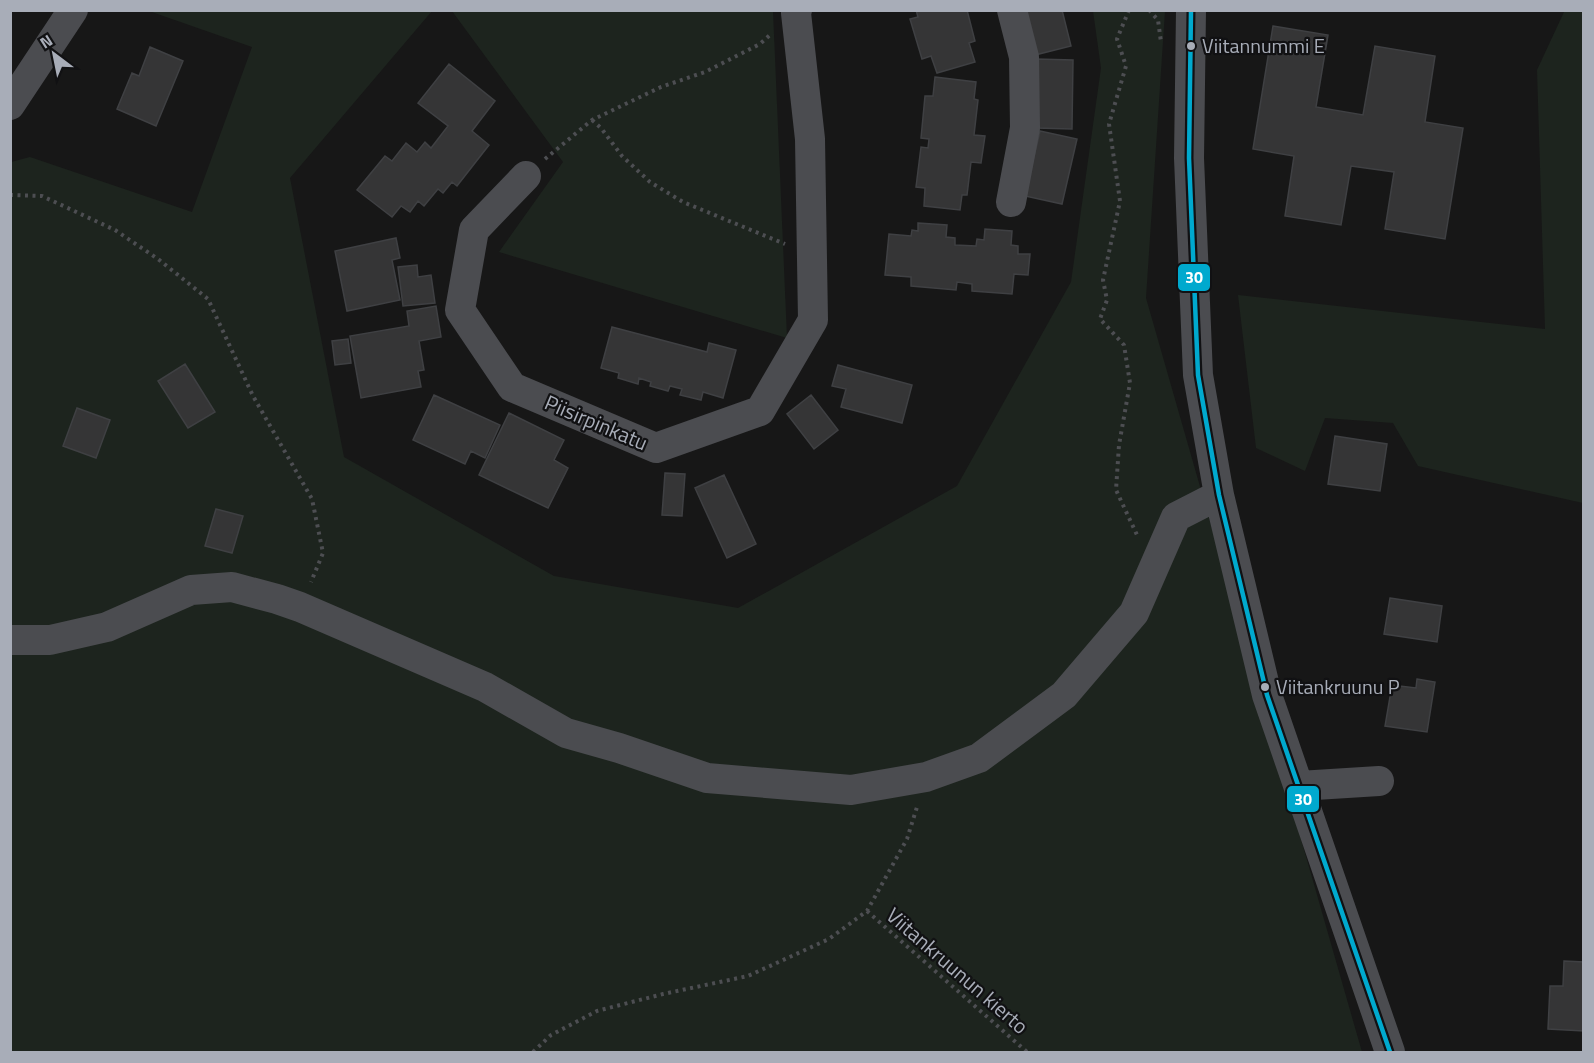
<svg xmlns="http://www.w3.org/2000/svg" width="1594" height="1063" font-family="'Titillium Web',sans-serif">
<style>
.green{fill:#1d241e}
.building{fill:#353536;stroke:#3f4043;stroke-width:1.5}
.lines{fill:none;stroke-linecap:round;stroke-linejoin:round}
.path{stroke:#4d4e52;stroke-width:4;stroke-dasharray:3 4.5;stroke-linecap:butt}
.minor{stroke:#4b4c50;stroke-width:30}
.bus-1-casing{stroke:#111113;stroke-width:9}
.bus-1{stroke:#00a9ce;stroke-width:4.5}
.bus-dot{fill:#a8adb8;stroke:#111113;stroke-width:2}
.labels{text-anchor:middle;stroke-width:4.5;stroke-linejoin:round;paint-order:stroke}
.bus-label{font-size:20px;fill:#a8adb8;stroke:#111113;text-anchor:start}
.street-label{font-size:21px;fill:#a8adb8;stroke:#111113}
.line-badge{stroke:#111113;stroke-width:2}
.badge-label{font-size:16px;text-anchor:middle;font-weight:bold;fill:#fff}
</style>
<rect width="100%" height="100%" fill="#171717"/>
<!-- green -->
<path class="green" d="M1571,10L1584,11L1583,503L1418,466L1393,423L1325,418L1305,471L1256,448L1238,295L1545,329L1537,70L1564,12Z
M149,11H432L290,178L344,457L554,576L738,608L957,486L1071,282L1101,68L1093,11H1165L1146,298L1362,1052H11V162L30,157L192,212L252,47Z
M452,11H773L787,338L499,252L563,162Z"/>
<!-- building -->
<path class="building" d="M916,10H967L975,41L969,43L975,62L937,73L931,56L922,59L910,19L918,17Z
M1024,10H1062L1071,46L1035,55Z
M1273,26L1328,35L1316,107L1363,115L1375,46L1435,56L1425,122L1463,128L1445,239L1385,229L1394,172L1351,166L1341,225L1285,216L1294,156L1253,149Z
M150,47L183,61L156,126L117,109L132,73L139,76Z
M1036,59L1073,60L1072,129L1036,128Z
M449,64L495,101L472,131L489,145L457,186L452,182L443,193L438,189L424,206L418,201L410,212L401,206L392,217L357,190L385,156L392,161L406,143L417,152L425,142L431,148L448,126L418,103Z
M935,77L976,82L974,99L978,100L974,135L985,136L981,163L971,162L967,195H962L960,210L924,206L925,188L916,187L921,147L928,148L929,139L921,138L925,96H933Z
M1040,131L1077,139L1062,204L1025,196Z
M918,223L947,225L946,237L955,238V245L976,246L977,239L984,240L985,229L1012,231L1011,245L1018,246V254H1030L1028,275L1014,274L1012,294L972,291V284L957,282L956,290L911,286V277L885,275L889,234L911,236L912,230L918,231Z
M396,238L400,258L392,260L400,300L347,311L335,251Z
M417,265L418,277L431,275L435,303L403,306L398,267Z
M436,306L441,337L419,341L424,370L418,371L421,387L361,398L350,336L409,326L407,311Z
M612,327L707,352L709,343L736,350L723,398L703,392L701,400L680,395L682,389L670,386L668,391L650,386L651,382L639,378L638,384L618,378L619,373L601,368Z
M348,339L351,363L335,365L332,341Z
M185,364L215,412L188,428L158,381Z
M838,365L912,385L902,423L841,407L846,389L832,386Z
M434,395L500,425L485,458L471,451L465,464L413,440Z
M811,395L838,430L814,449L787,414Z
M77,408L110,420L96,458L63,446Z
M509,413L564,440L554,460L568,468L548,508L479,475Z
M1335,436L1387,444L1380,491L1328,484Z
M665,473L685,474L682,516L662,515Z
M724,475L756,544L727,558L695,488Z
M216,509L243,516L232,553L205,546Z
M1390,598L1442,606L1437,642L1384,634Z
M1417,679L1435,682L1427,732L1385,726L1392,685L1416,688Z
M1564,961L1584,962V1031L1548,1029L1550,986H1563Z"/>
<g class="lines">
<!-- path -->
<path class="path" d="M1129,10L1117,39L1126,66L1109,124L1120,201L1103,280L1107,300L1100,319L1124,345L1130,383L1119,445L1116,490L1137,535
M1149,10L1158,20L1161,42
M592,120L601,128L622,156L650,182L683,202L785,244
M545,159L592,120L661,87L705,72L760,44L770,35
M10,195L42,196L115,230L158,259L208,299L253,396L312,499L323,553L311,582
M867,911L1027,1052
M533,1052L551,1035L597,1011L663,994L748,976L829,939L867,911L907,839L917,807"/>
<!-- minor -->
<path class="minor" d="M1191,10L1189,158L1198,375L1219,495L1267,695L1390,1052
M10,105L73,10
M526,176L474,230L460,310L512,387L656,448L760,411L813,320L810,139L796,13L797,10
M1011,202L1025,128L1024,57L1012,10
M10,640H50L107,627L191,590L232,587L277,599L300,607L485,687L566,733L619,748L707,778L851,790L926,777L979,758L1064,695L1134,613L1176,517L1219,495
M1299,786L1379,781"/>
<!-- bus-1 casing -->
<g class="bus-1-casing">
<path id="bus-1" d="M1191,10L1189,158L1198,375L1219,495L1267,695L1390,1052"/>
</g>
<!-- bus-1 -->
<use href="#bus-1" class="bus-1"/>
</g>
<!-- markers -->
<g class="bus-dot">
<circle cx="1191" cy="46" r="5"/>
<circle cx="1265" cy="687" r="5"/>
</g>
<g class="labels">
<!-- bus labels -->
<g class="bus-label">
<text x="1202" y="53">Viitannummi E</text>
<text x="1276" y="694">Viitankruunu P</text>
</g>
<!-- street labels -->
<g class="street-label">
<text transform="translate(596 423) rotate(23)" y="7">Piisirpinkatu</text>
<text transform="translate(957 971) rotate(41)" y="7">Viitankruunun kierto</text>
</g>
</g>
<g class="line-badge">
<rect x="1177" y="263" width="34" height="29" rx="6" fill="#00a9ce"/>
<rect x="1286" y="785" width="34" height="28" rx="6" fill="#00a9ce"/>
</g>
<g class="badge-label">
<text x="1194" y="283">30</text>
<text x="1303" y="805">30</text>
</g>
<!-- border -->
<rect width="1594" height="1063" fill="none" stroke="#a8adb8" stroke-width="24"/>
<!-- north arrow -->
<g transform="translate(54 54) rotate(328)" stroke="#111113" stroke-width="4.5" paint-order="stroke">
<path d="M0-4.5L10 22L0 15L-10 22Z" fill="#a8adb8"/>
<text y="-9" font-size="16" font-weight="bold" text-anchor="middle" fill="#a8adb8">N</text>
</g>
</svg>
